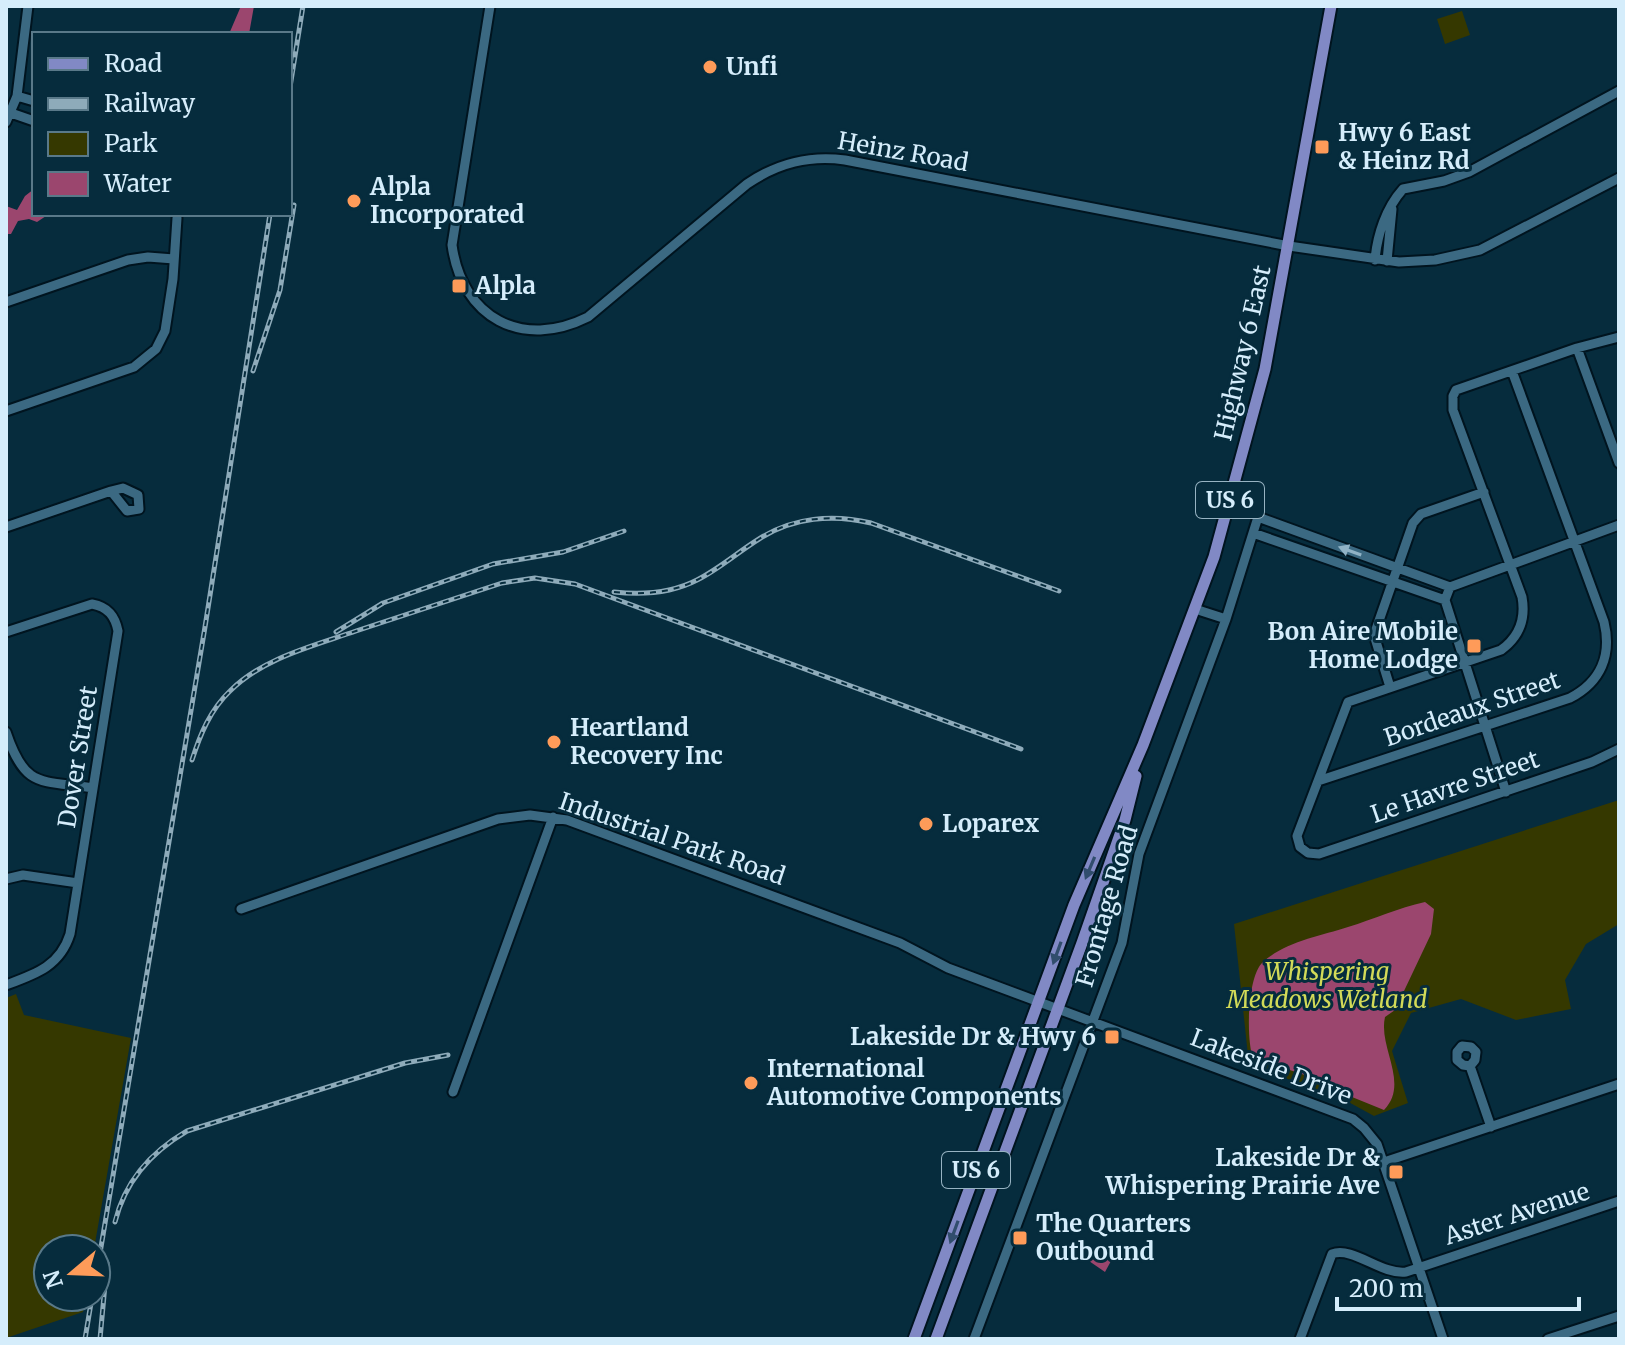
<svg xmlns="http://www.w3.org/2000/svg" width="1625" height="1345" font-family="Merriweather,serif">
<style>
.green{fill:#353800}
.water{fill:#9b466e}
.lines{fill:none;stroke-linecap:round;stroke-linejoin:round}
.minor-casing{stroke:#00141f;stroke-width:13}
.major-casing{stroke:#00141f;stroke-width:15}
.minor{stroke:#3b6982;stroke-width:9}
.major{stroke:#8189c5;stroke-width:11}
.rail-casing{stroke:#8eabba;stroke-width:5}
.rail{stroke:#062c3d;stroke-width:2;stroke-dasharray:6;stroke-linecap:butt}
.oneway{fill:#90b2c5}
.oneway2{fill:#314d6d}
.poi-dot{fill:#fe9b59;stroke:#062c3d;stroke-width:3}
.labels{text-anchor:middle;stroke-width:6;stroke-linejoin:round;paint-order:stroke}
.shield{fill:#062c3d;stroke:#97b3c2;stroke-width:2}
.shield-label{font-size:22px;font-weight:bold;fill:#d5edfb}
.poi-label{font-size:24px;font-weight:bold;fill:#d5edfb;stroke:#062c3d;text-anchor:start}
.street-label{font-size:24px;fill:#d5edfb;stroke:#062c3d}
.park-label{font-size:24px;font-style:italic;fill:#d2da58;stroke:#062c3d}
</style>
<rect width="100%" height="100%" fill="#062c3d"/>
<!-- green -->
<path class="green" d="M1462,11L1470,35L1445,44L1437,19Z
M1619,800V924L1586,944L1565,980L1571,1009L1516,1020L1461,999L1411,1013L1392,1051L1408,1103L1374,1116L1343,1099L1249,1065L1234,924Z
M16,994L24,1015L131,1038L94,1249H48V1297H85L83,1312L6,1338V998Z"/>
<!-- water -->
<path class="water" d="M241,6H254L249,34H229Z
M34,189V214H49L37,222L29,219L18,221L11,234H6V206L17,210L25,196Z
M1425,902L1434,909L1431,934L1395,1010L1385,1017C1378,1048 1410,1083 1384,1110L1352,1097L1329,1083L1253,1058C1246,1039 1247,976 1263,962C1285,942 1320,936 1348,927C1374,919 1398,908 1425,902Z
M1096,1245L1099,1248L1100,1258L1111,1250L1119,1251L1120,1256L1111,1261L1105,1272L1089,1261L1088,1253Z"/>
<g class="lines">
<!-- minor casing -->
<g class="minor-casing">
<path id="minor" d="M490,6L452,245C462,318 522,350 588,317L747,184C778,163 809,155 845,160L1289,246L1399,262L1435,260L1480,250L1619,178
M17,96L34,101
M11,113L34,121
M6,122L17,96L28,6
M1375,260C1377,235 1386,208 1403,189L1444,181L1469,172L1619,91
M1387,261L1392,209
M6,302L128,260L148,257L174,259
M1619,337L1577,348L1456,390L1453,396V410L1522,597C1526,619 1519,637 1501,650L1348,702L1297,836L1300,847L1308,853L1319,854L1592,762L1619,749
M1577,348L1619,463
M6,411L134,367L156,349L165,331L173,279L177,218
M6,527L111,491L123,488L138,495L139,509L127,511L111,491
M1253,533L1445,600
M1450,587L1445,600L1506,792
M1450,587L1619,525
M1195,609L1226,619
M6,632L92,604C108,607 115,616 118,631L70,934C60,966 36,974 6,985
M1390,687L1374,635L1413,523L1421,514L1484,492
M6,732C25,789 40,780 93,788
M1318,781L1570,698C1601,682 1612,655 1604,622L1512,371
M6,879L23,875L78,883
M241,909L498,819L530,815L567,820L900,943L948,968L1353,1119L1364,1128L1377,1144L1443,1339
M1470,1066L1463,1065L1457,1060V1052L1462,1046L1471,1047L1476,1052L1475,1060L1470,1066L1491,1127
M453,1092L553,817
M1384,1162L1619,1084
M974,1339L1122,943L1139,854L1226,619L1258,517L1450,587
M1300,1339L1332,1254C1353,1246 1381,1275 1406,1272L1619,1201
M1548,1339L1619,1316"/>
</g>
<!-- major casing -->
<g class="major-casing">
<path id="major" d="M914,1339L1074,905L1143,745L1214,557L1265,369L1331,6
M936,1339L1082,943L1125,820L1136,776"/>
</g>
<!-- minor -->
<use href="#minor" class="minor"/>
<!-- major -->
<use href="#major" class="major"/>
<!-- rail casing -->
<g class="rail-casing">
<path id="rail" d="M290,87L303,6
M253,371L280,290L294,205
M614,592C642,595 672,593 697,580C719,569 738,552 759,539C793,517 833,514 871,523L1059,591
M336,632L383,603L493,564L563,552L624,531
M192,760C200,735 210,710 230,691C263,658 313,646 356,631C405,615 453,599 502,583L535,578L575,584L1021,749
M115,1222C125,1181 151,1152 187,1131L405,1063L448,1055
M96,1277L205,627L270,214
M85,1339L92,1297
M100,1339L107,1263"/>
</g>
<!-- rail -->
<use href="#rail" class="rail"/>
</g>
<!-- one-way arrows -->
<defs><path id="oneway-solid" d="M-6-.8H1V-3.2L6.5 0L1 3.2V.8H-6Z" transform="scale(2)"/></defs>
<use class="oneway" href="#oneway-solid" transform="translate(1350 551) rotate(-160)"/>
<g class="oneway2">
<use href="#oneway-solid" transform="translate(1090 868) rotate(113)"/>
<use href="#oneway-solid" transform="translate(1057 953) rotate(110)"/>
<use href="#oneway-solid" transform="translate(954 1232) rotate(110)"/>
</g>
<!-- markers -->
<g class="poi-dot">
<circle cx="710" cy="67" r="8"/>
<rect x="1314" y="139" width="16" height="16" rx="4"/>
<circle cx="354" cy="201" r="8"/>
<rect x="451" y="278" width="16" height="16" rx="4"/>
<rect x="1466" y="638" width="16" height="16" rx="4"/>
<circle cx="554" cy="742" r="8"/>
<circle cx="926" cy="824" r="8"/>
<rect x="1104" y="1029" width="16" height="16" rx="4"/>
<circle cx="751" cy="1083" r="8"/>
<rect x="1388" y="1164" width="16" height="16" rx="4"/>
<rect x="1012" y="1230" width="16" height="16" rx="4"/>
</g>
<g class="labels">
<!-- shield labels -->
<g class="shield">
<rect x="1196" y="482" width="68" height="36" rx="6"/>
<rect x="942" y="1152" width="68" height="36" rx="6"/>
</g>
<g class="shield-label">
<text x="1230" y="508">US 6</text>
<text x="976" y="1178">US 6</text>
</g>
<!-- poi labels -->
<g class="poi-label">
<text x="726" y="75">Unfi</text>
<text x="1338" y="141">Hwy 6 East<tspan x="1338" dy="28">&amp; Heinz Rd</tspan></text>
<text x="370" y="195">Alpla<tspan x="370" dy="28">Incorporated</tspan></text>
<text x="475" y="294">Alpla</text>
<text x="1458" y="640" text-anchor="end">Bon Aire Mobile<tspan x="1458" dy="28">Home Lodge</tspan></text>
<text x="570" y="736">Heartland<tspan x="570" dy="28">Recovery Inc</tspan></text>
<text x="942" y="832">Loparex</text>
<text x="1096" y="1045" text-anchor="end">Lakeside Dr &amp; Hwy 6</text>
<text x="767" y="1077">International<tspan x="767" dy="28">Automotive Components</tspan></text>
<text x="1380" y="1166" text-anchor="end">Lakeside Dr &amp;<tspan x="1380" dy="28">Whispering Prairie Ave</tspan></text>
<text x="1036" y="1232">The Quarters<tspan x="1036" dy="28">Outbound</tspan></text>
</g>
<!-- street labels -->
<g class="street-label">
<text transform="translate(903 152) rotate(10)" y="8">Heinz Road</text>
<text transform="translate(1243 353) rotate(-77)" y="8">Highway 6 East</text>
<text transform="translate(1472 709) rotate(-19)" y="8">Bordeaux Street</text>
<text transform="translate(78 757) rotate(-81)" y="8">Dover Street</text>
<text transform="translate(1455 787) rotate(-19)" y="8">Le Havre Street</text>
<text transform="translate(672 839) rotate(19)" y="8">Industrial Park Road</text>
<text transform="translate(1107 906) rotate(-74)" y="8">Frontage Road</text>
<text transform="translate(1271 1067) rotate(21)" y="8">Lakeside Drive</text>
<text transform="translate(1517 1214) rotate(-18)" y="8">Aster Avenue</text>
</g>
<!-- park labels -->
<g class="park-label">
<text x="1327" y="980">Whispering<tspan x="1327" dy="28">Meadows Wetland</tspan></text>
</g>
</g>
<!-- border -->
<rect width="1625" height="1345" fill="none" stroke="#d5edfb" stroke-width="16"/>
<!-- legend -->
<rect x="32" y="32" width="260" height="184" fill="#062c3d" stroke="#597989" stroke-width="2"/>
<rect x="48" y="58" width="40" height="12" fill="#8189c5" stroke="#597989" stroke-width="2"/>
<text x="104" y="72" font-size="24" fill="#d5edfb">Road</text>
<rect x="48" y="98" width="40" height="12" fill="#8eabba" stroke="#597989" stroke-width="2"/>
<text x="104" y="112" font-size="24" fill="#d5edfb">Railway</text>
<rect x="48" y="132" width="40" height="24" fill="#353800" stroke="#597989" stroke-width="2"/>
<text x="104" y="152" font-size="24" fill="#d5edfb">Park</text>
<rect x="48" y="172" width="40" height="24" fill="#9b466e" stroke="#597989" stroke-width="2"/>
<text x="104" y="192" font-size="24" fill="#d5edfb">Water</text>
<!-- north arrow -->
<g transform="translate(72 1273) rotate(251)"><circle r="38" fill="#062c3d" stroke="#597989" stroke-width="2"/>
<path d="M0-6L14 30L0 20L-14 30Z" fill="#fe9b59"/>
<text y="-12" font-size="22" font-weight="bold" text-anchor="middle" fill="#d5edfb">N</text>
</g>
<!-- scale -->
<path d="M1337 1297v12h242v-12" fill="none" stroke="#d5edfb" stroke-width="4"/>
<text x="1349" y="1297" font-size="24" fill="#d5edfb" stroke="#062c3d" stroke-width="6" paint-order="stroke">200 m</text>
</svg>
